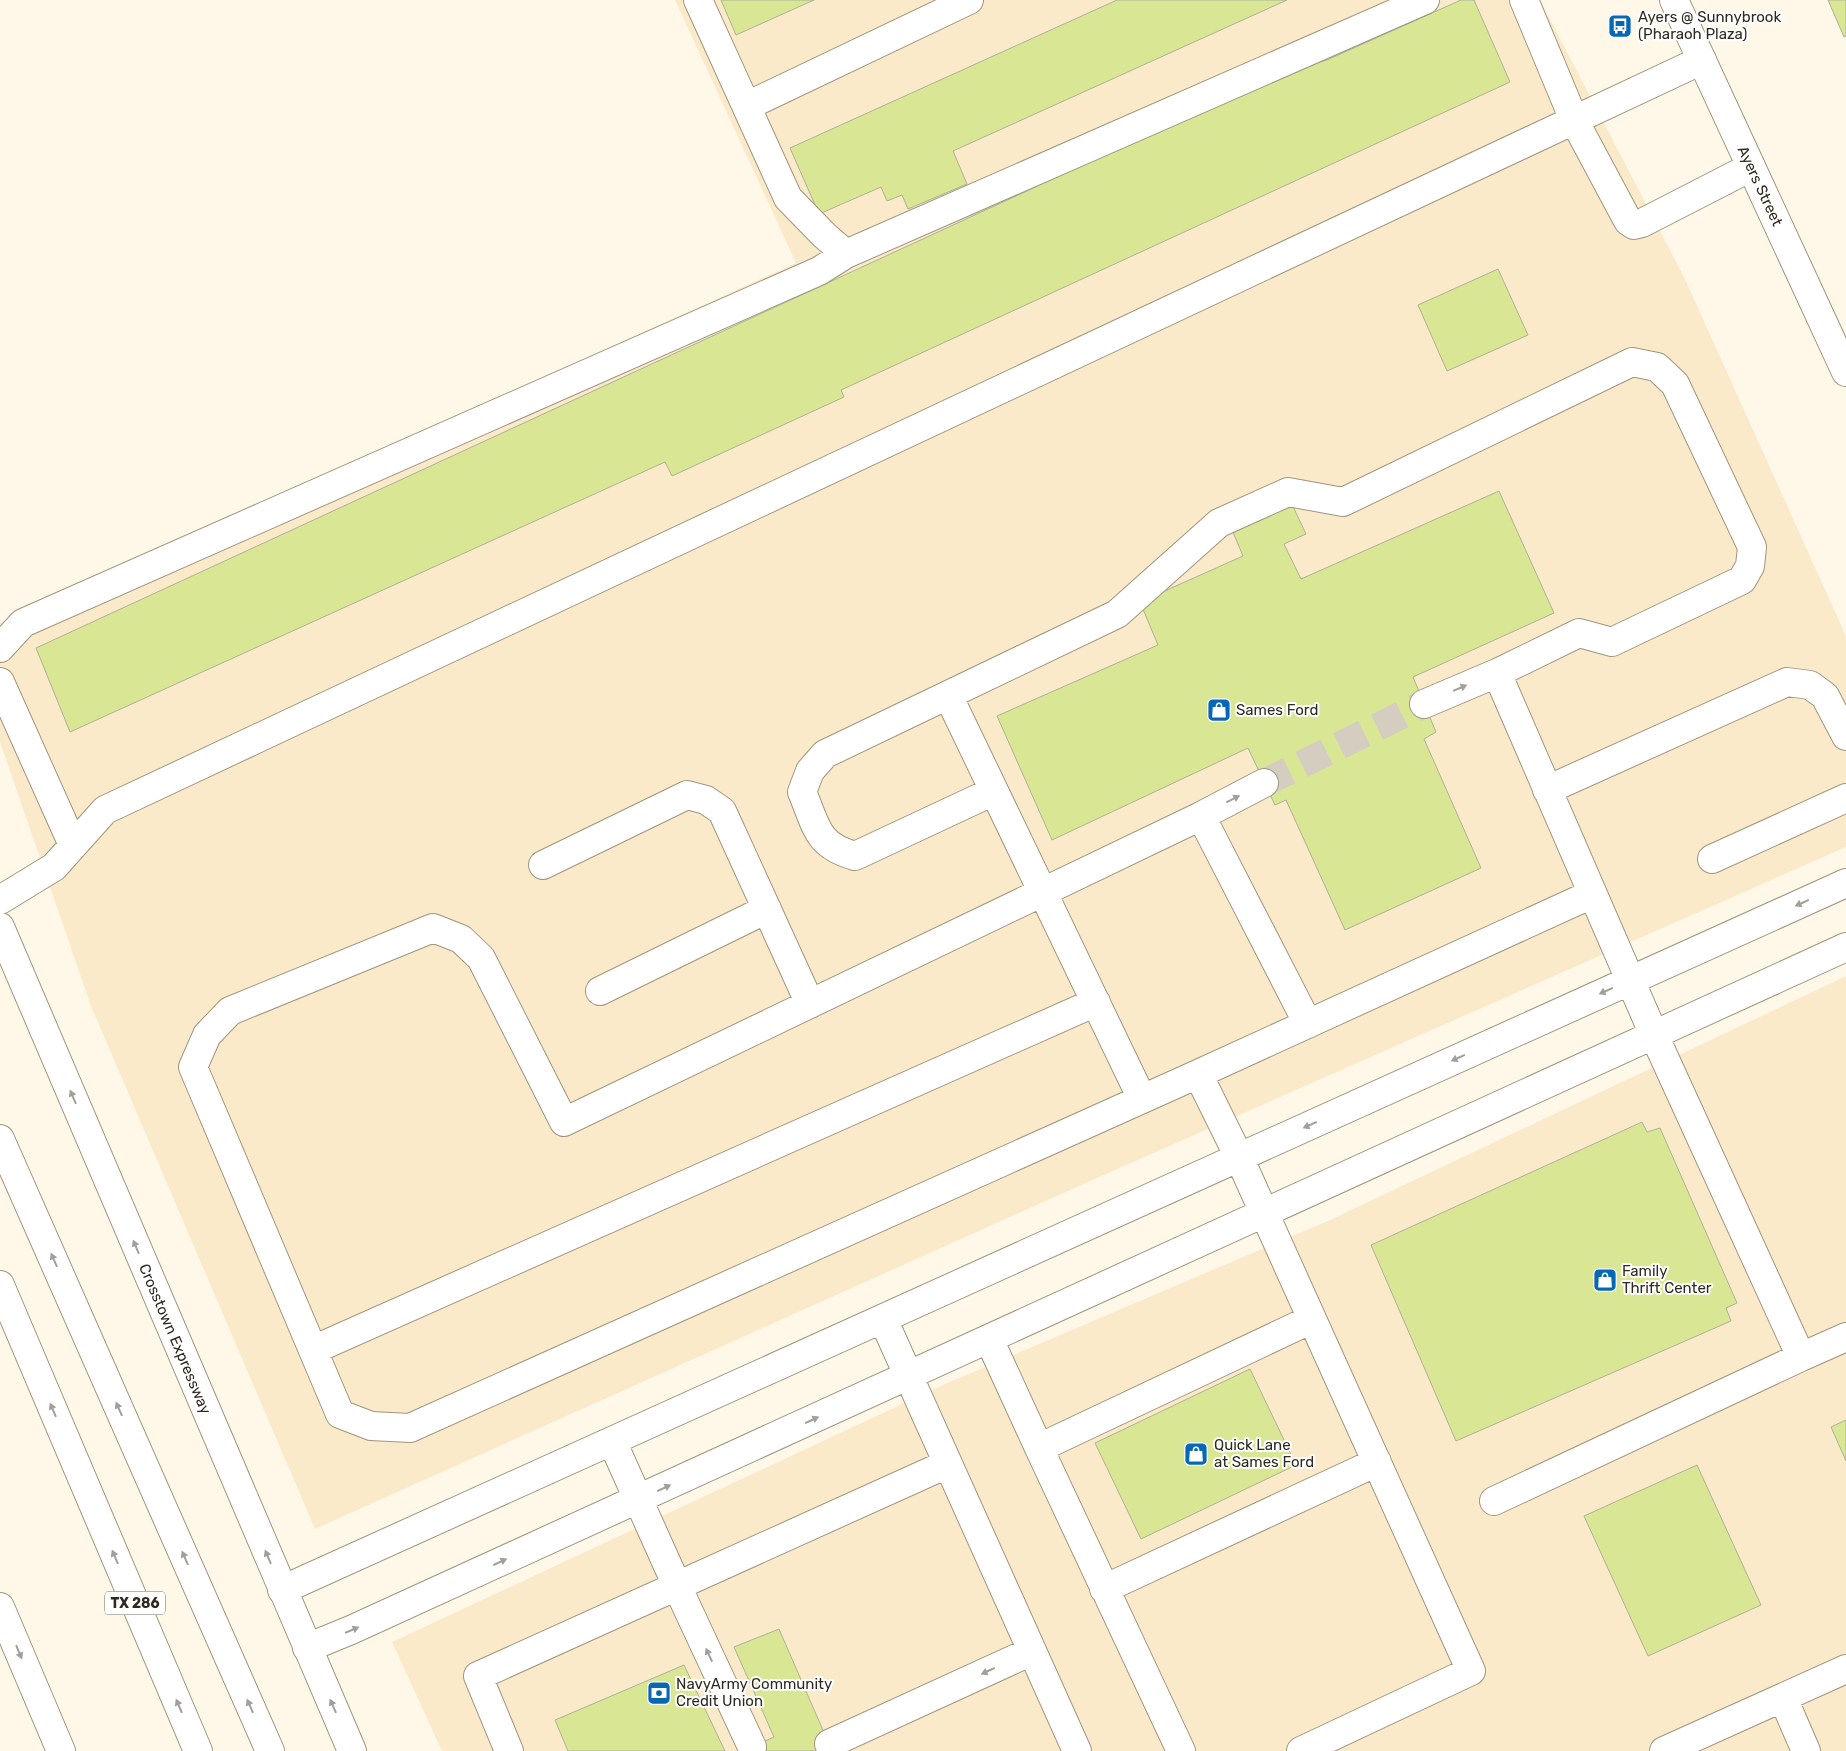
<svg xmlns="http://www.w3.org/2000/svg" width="1846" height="1751" font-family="Rubik,sans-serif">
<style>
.built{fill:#fbeaca}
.building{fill:#d9e794;stroke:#acb198}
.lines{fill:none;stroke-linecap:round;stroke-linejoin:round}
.minor-tunnel{stroke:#d5cec0;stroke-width:28;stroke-dasharray:28 14;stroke-linecap:butt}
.minor-casing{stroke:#a1957e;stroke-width:30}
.major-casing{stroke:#a1957e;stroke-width:30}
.highway-casing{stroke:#a1957e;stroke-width:30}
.minor{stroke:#fff;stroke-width:28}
.major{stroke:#fff;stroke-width:28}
.highway{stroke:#fff;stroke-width:28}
.oneway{fill:#a19f9b}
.labels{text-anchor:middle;stroke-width:4;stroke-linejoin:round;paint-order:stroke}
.shield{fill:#fff;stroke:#6d6a63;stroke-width:1}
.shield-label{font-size:14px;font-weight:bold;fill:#2f2a20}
.poi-label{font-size:15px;fill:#2f2a20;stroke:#fff;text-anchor:start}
.street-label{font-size:15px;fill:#2f2a20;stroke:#fff}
</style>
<rect width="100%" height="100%" fill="#fff7e8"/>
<!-- built -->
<path class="built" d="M675,0H1540L1684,277L1846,636V847L1097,1178L315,1529L91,1006L0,742V623L796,263Z
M1846,976V1751H442L392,1642L945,1384L1330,1220Z"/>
<!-- building -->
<path class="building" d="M721,0H814L736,35Z
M1117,0H1287L953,151L967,184L908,209L902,195L887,201L881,187L819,214L790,148Z
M1461,0H1474L1510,82L841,390L844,397L672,476L665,462L70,732L36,648L1287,71L1327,60Z
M1828,0H1846V36L1844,37Z
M1498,269L1528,335L1447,371L1418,305Z
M1499,491L1554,613L1413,677L1436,732L1424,739L1481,868L1345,930L1286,800L1275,805L1248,748L1052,840L997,716L1158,645L1140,602L1243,556L1230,525L1290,500L1306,534L1284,544L1301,579Z
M1642,1122L1647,1132L1660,1128L1737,1303L1726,1308L1731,1321L1456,1441L1371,1245Z
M1250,1369L1296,1465L1141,1539L1095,1443Z
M1846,1420V1461L1831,1427Z
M1697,1465L1761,1605L1648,1656L1584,1516Z
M779,1629L832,1751H743L774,1737L734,1647Z
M684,1665L725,1751H568L555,1720Z"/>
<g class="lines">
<!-- minor-tunnel -->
<path class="minor-tunnel" d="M1264,783L1424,704"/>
<!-- minor casing -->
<g class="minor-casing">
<path id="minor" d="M698,0L788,198L824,235L846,254L1425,0
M1524,0L1574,120L1628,221L1634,225L1642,223L1751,167
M747,106L969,0
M0,648L23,623L819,271L846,254
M1497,673L1654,1035L1801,1357L1846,1337
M0,682L73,845
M948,695L825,754L810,771L802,792C817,827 816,845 855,856L994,791
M1547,790L1787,682L1810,685L1825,696L1846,736
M1201,816L1308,1024
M1712,859L1846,798
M543,865L687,795L706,800L722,811L810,1004
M0,900L54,867L105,810L1702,60
M600,991L767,909
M1198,1074L1592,894
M1142,1099L948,695L1117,614L1219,523L1288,492L1343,502L1632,362L1657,367L1675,384L1752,547L1750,566L1742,580L1612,642L1579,633L1497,673L1424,704
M883,1319L1077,1751
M989,1339L1039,1448L1312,1319L1239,1157L1198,1074L410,1428L371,1426L340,1414L193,1067L207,1035L230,1011L433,928L461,939L481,958L564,1122L1201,816L1264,783
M313,1350L1096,1002
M1039,1448L1181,1751
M1494,1501L1801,1357
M1104,1589L1377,1462
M282,1590L1846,883
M307,1648L351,1630L1846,947
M1783,1698L1806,1751
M829,1744L1032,1651
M752,1747L677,1586L947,1464
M509,1751L478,1676L677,1586L612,1441
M1301,1751L1471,1671L1312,1319
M1664,1751L1846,1669"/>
</g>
<!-- major casing -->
<g class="major-casing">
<path id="major" d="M1674,0L1846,372
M0,927L352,1751"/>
</g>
<!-- highway casing -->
<g class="highway-casing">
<path id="highway" d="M0,1139L270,1751
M0,1285L198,1751
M0,1607L61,1751"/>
</g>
<!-- minor -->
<use href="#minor" class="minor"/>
<!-- major -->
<use href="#major" class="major"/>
<!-- highway -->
<use href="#highway" class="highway"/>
</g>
<!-- one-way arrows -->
<defs><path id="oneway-solid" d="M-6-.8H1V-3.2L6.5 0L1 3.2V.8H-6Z" transform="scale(1.25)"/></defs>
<g class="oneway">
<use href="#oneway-solid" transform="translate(1460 688) rotate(-23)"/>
<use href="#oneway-solid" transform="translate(1233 799) rotate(-27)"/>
<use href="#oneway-solid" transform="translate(1802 903) rotate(156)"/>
<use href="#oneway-solid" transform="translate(1606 991) rotate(156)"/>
<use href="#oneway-solid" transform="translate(1458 1058) rotate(156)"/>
<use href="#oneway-solid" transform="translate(73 1097) rotate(-113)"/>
<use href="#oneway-solid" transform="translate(1310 1125) rotate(156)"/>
<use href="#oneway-solid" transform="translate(136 1247) rotate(-113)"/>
<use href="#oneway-solid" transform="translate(54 1260) rotate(-114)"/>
<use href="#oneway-solid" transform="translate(119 1409) rotate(-114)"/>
<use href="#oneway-solid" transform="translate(53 1410) rotate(-113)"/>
<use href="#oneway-solid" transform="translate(812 1420) rotate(-25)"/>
<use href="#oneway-solid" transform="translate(664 1488) rotate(-25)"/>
<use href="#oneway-solid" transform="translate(115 1557) rotate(-113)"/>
<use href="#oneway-solid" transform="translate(268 1557) rotate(-113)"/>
<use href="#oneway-solid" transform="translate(185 1558) rotate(-114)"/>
<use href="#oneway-solid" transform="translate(500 1562) rotate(-25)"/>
<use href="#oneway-solid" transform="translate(352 1630) rotate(-23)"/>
<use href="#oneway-solid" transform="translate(19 1652) rotate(67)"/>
<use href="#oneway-solid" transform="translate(709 1655) rotate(-115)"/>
<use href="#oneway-solid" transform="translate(988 1671) rotate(155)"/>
<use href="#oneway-solid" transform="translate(179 1706) rotate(-113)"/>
<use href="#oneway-solid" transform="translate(250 1706) rotate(-114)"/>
<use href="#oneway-solid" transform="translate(333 1706) rotate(-114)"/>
</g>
<!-- icons -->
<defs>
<g id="bus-square" transform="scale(1.25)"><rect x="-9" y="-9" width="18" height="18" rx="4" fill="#0668b4" stroke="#fff"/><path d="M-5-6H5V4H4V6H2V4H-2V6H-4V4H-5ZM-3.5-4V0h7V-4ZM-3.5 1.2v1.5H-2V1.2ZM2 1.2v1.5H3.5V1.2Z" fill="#fff"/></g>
<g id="shop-square" transform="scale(1.25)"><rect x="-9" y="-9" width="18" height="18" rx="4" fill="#0668b4" stroke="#fff"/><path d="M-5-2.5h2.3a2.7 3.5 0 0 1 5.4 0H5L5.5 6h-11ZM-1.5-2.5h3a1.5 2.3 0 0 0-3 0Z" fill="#fff"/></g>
<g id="bank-square" transform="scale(1.25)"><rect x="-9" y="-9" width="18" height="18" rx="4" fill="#0668b4" stroke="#fff"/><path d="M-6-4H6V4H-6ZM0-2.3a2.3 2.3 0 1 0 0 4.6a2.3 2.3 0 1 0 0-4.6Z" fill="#fff"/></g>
</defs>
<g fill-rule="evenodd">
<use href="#bus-square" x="1620" y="26"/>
<use href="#shop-square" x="1219" y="710"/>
<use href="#shop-square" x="1605" y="1280"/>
<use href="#shop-square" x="1196" y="1454"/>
<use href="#bank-square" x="659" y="1693"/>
</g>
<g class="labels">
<!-- shield labels -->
<rect class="shield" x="105" y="1591.5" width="60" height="23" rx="4"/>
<g class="shield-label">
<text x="135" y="1608">TX 286</text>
</g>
<!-- poi labels -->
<g class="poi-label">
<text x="1638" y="22">Ayers @ Sunnybrook<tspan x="1638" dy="17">(Pharaoh Plaza)</tspan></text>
<text x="1236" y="715">Sames Ford</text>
<text x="1622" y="1276">Family<tspan x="1622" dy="17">Thrift Center</tspan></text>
<text x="1214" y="1450">Quick Lane<tspan x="1214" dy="17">at Sames Ford</tspan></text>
<text x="676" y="1689">NavyArmy Community<tspan x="676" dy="17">Credit Union</tspan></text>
</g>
<!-- street labels -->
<g class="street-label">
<text transform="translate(1760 186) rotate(65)" y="5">Ayers Street</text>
<text transform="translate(175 1339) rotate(67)" y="5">Crosstown Expressway</text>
</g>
</g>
</svg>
